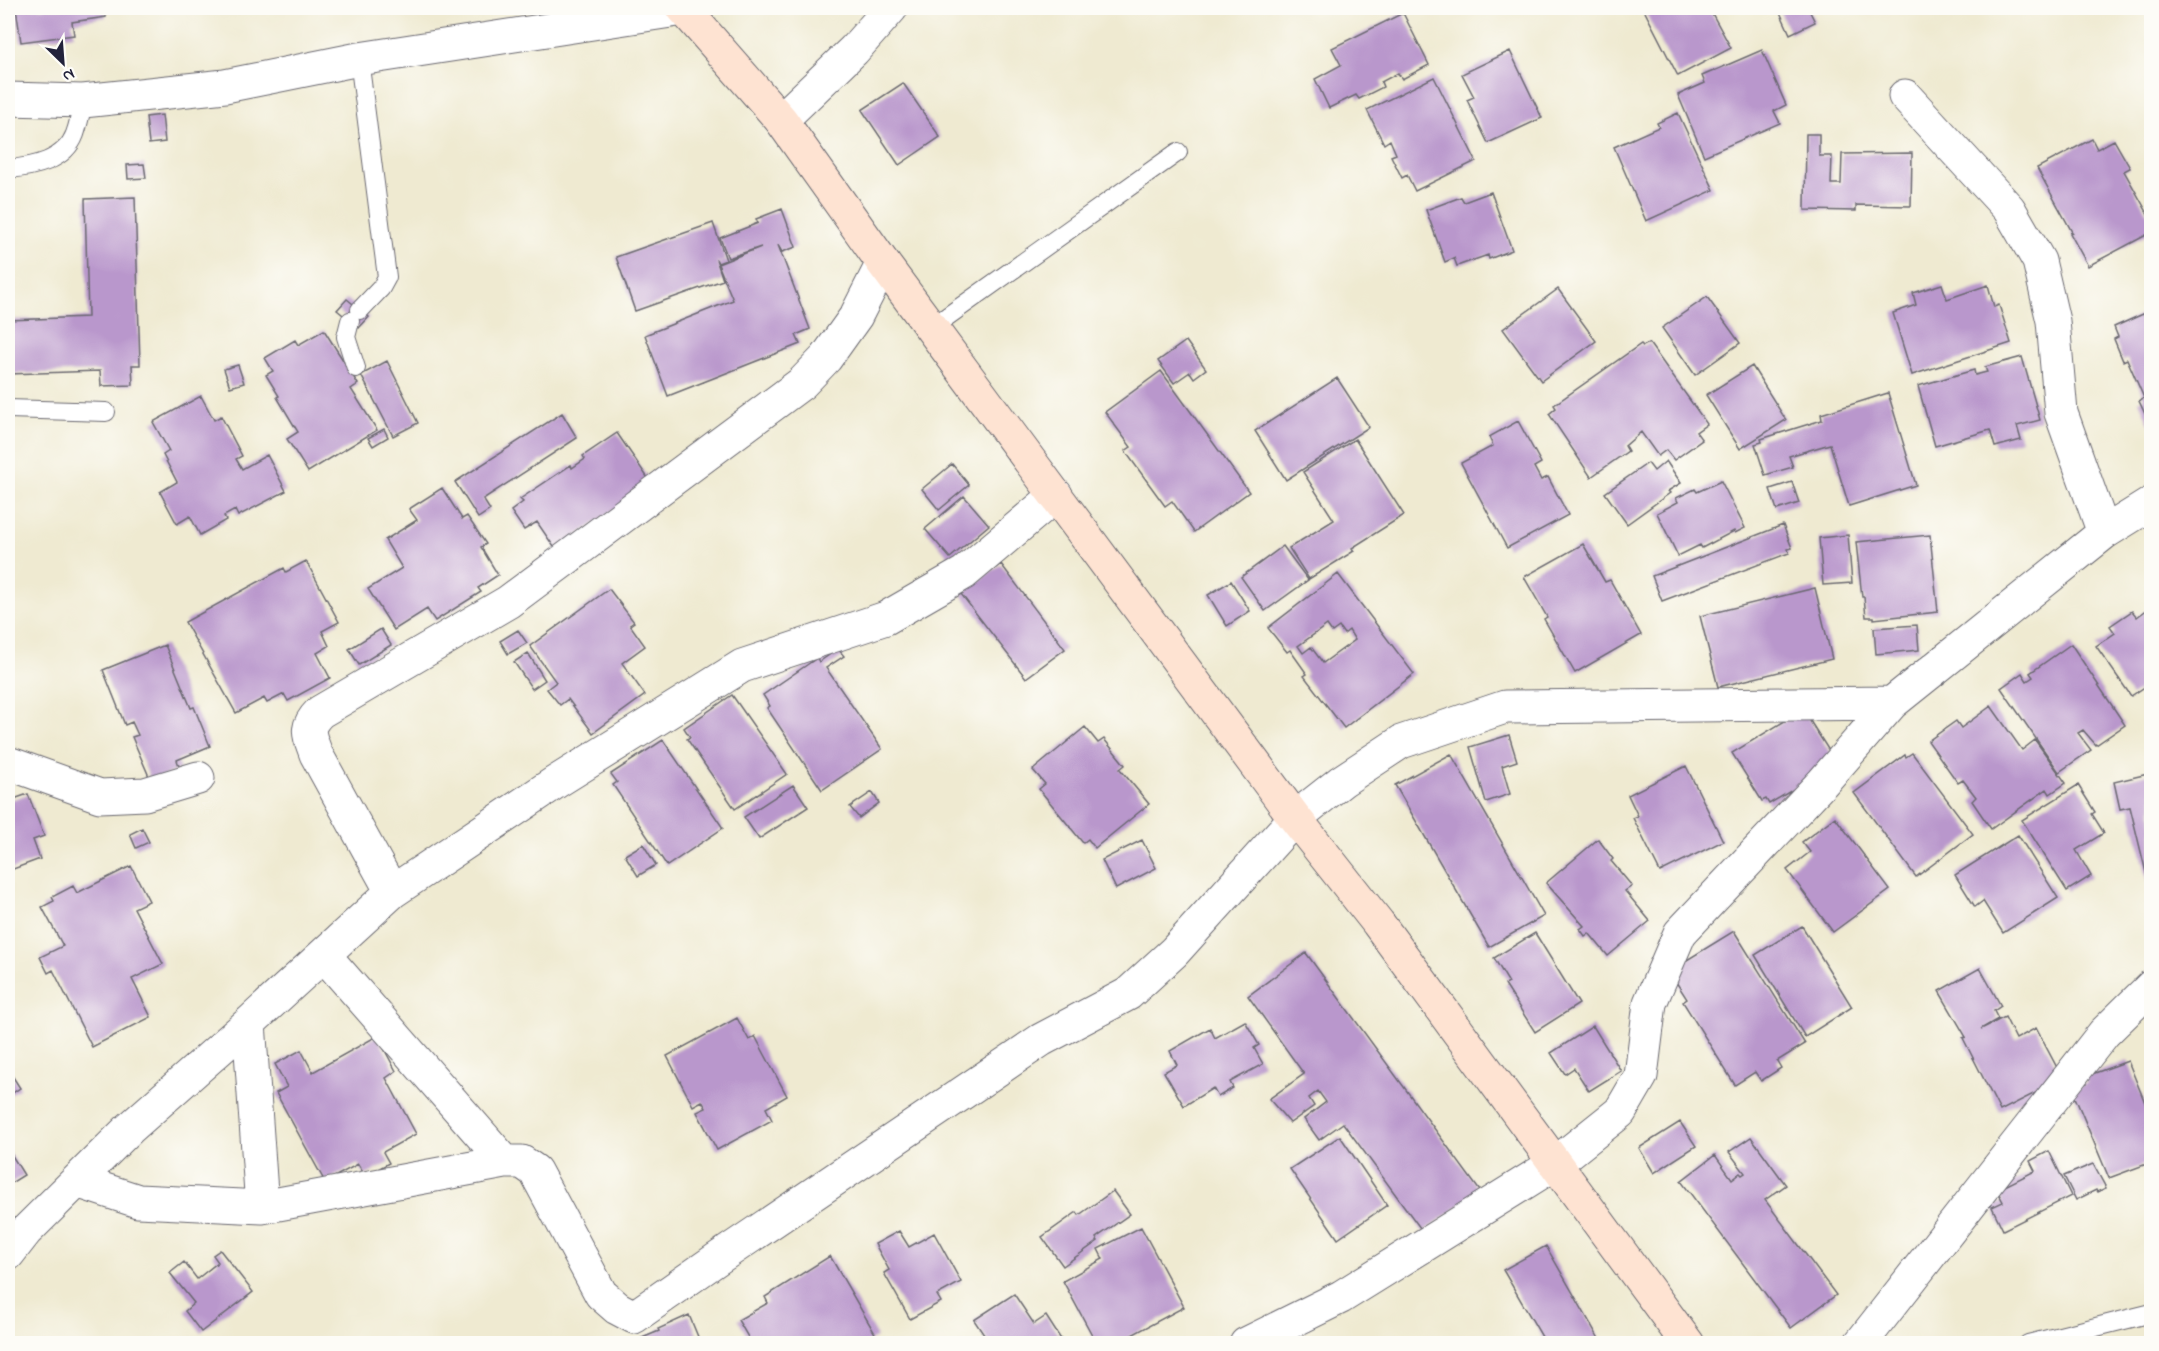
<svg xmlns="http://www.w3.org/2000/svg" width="2159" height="1351" font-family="'Indie Flower',sans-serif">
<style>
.building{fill:#b997cc;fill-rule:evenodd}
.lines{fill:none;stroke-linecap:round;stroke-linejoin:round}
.lane-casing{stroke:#6a6870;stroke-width:20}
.street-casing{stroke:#6a6870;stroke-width:35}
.secondary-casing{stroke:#6a6870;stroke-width:35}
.lane{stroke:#fff;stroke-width:18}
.street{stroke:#fff;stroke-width:33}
.secondary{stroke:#fee3d2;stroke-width:33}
</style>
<rect width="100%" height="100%" fill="#fdfcf7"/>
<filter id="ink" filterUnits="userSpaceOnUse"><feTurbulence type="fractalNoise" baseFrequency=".0167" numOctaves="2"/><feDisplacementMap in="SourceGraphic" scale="12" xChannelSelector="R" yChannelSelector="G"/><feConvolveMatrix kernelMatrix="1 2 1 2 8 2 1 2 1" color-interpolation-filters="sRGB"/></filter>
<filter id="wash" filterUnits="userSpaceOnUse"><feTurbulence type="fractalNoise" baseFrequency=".008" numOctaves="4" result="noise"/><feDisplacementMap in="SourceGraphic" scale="24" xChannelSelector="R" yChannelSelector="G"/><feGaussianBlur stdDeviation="1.35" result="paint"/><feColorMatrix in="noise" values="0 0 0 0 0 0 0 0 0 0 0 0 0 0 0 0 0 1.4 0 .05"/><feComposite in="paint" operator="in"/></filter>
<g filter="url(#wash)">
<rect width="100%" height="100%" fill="#efead1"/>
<g id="blocks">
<!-- building -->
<path class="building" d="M16,8H105L106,17L72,22L74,35L21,42Z
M1643,8H1709L1731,48L1678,76Z
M1784,8H1808L1815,22L1790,34L1779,10Z
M1403,13L1429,65L1402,79L1398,73L1381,82L1383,87L1359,99L1356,95L1329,108L1315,79L1341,65L1332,48Z
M1762,50L1786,105L1774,111L1780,123L1704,156L1678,95L1705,83L1702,76Z
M1510,51L1542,118L1488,143L1467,100L1474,97L1462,74Z
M1434,77L1476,161L1415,191L1407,175L1402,178L1391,156L1396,154L1390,140L1384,144L1367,110Z
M903,83L940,137L899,165L862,110Z
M1678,113L1714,190L1646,221L1614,147L1659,127L1657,123Z
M162,115L165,142L149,144L146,117Z
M1806,134H1819V156H1832L1831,184H1841L1842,154L1912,153L1911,206L1856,205V211L1805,210Z
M2092,139L2097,149L2114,140L2130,168L2124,171L2152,221V232L2088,266L2070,233L2072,232L2037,168Z
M144,164L146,178L128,179L127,165Z
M1491,192L1512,250L1489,259L1488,255L1457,266L1454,258L1445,262L1426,210L1461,197L1464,202Z
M135,197L140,365H132L133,385L101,386L100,371L8,374V320L88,317L85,199Z
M782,209L796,247L782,252L778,245L810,329L796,335L800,344L668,396L645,335L733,300L718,264L761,247L728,258L720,238L758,223L756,219Z
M713,223L726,260L718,263L716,259L723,280L635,311L616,257Z
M1942,284L1947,299L1988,285L1994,307L1999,305L2011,343L1912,375L1893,313L1916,305L1913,293Z
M1558,289L1596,341L1541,381L1503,329Z
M1707,297L1740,343L1695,375L1662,328Z
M347,299L369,317L359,328L337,310Z
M2152,310V429L2139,401L2144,398L2127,359L2123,361L2114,339L2118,337L2114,327Z
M324,330L358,384L351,389L377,430L308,472L287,439L298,432L277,397L279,396L266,375L273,371L265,358L295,340L298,345Z
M1186,341L1206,369L1194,378L1190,372L1174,383L1158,361Z
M1649,343L1707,424L1696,432L1702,440L1674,460L1666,450L1658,456L1641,432L1625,446L1628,451L1591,477L1549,414L1556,408L1554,405L1641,344L1643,346Z
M2022,357L2040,420L2017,426L2021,440L1995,447L1990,430L1935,446L1918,386L1974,370L1975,375L1987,372L1985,367Z
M387,361L418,423L393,436L361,375Z
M238,365L244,383L230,387L224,369Z
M1752,366L1786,420L1740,449L1706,395Z
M1161,371L1249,492L1194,532L1172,501L1165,506L1125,451L1131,447L1105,412Z
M1337,378L1369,427L1286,480L1255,431Z
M1888,393L1916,485L1849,506L1830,444L1789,456L1793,467L1765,475L1755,444L1762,442L1761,439L1822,420L1821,414Z
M201,396L214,420L221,416L242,456L236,459L242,469L267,455L286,491L238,516L235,510L224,516L226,520L200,535L190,516L177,524L160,492L177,482L163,455L169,451L153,422Z
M562,413L577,438L483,499L490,510L478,518L455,482Z
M1518,421L1541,463L1534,467L1541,480L1548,477L1568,515L1507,548L1461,463L1493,446L1489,437Z
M384,429L388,437L373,446L368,438Z
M617,433L652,484L556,550L537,522L524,530L511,511L523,502L520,499L571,465L572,468L585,459L583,456Z
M1355,439L1404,515L1352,548L1354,551L1309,579L1289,548L1334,520L1303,472Z
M1666,461L1681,483L1668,491L1670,493L1627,524L1605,493L1648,463L1654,471Z
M952,464L969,485L939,510L922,489Z
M1721,481L1745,528L1735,533L1734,531L1702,548L1700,545L1678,556L1657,513L1678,502L1676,498L1695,489L1697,492Z
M1792,482L1799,503L1777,510L1770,489Z
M442,488L462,519L467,516L486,544L481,547L498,575L478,588L481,592L435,621L427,609L394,630L368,589L402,568L385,540L417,520L409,509Z
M964,496L989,525L950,558L925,529Z
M1783,525L1792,548L1788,549L1789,553L1662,601L1652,576Z
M1848,535L1852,583L1823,585L1819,538Z
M1930,535L1938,612L1874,619V617H1866L1864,597H1862L1856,542Z
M1583,544L1605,582L1610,580L1641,635L1575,673L1544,619L1547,617L1524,577Z
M1283,546L1308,580L1265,611L1241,577Z
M306,561L339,622L322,631L329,646L317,653L330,678L288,701L284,694L267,703L264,698L236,713L185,622L284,568L286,572Z
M1001,564L1065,649L1026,678L961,594Z
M1338,574L1414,674L1344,728L1304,676L1307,674L1290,650L1287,652L1268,628ZM1327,625L1332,632L1339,627L1344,634L1349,630L1355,640L1323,663L1311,647L1303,653L1298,646Z
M1231,581L1250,611L1227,626L1208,595Z
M1815,588L1832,659L1718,687L1700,616Z
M609,589L634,622L630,625L645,646L622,663L645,695L593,733L568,699L560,705L547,689L556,682L530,646Z
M2152,606V682L2131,696L2096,646L2115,633L2110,626L2132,611L2137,617Z
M1917,625L1919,650L1876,654L1874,628Z
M381,629L391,645L359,665L349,649Z
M518,630L527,643L508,654L500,641Z
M2071,644L2125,725L2096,745L2083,730L2078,733L2091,750L2059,772L2001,688L2022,673L2027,681L2033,677L2030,673Z
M165,645L191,708L194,707L210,746L177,760L180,769L151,781L132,737L138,735L132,722L125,725L103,670Z
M838,649L844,656L826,668L882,749L822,790L767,708L770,706L763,695L817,658L819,662Z
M528,653L545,680L532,689L514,662Z
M732,695L787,774L735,809L687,739L690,737L684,728Z
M1991,706L2022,750L2035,740L2066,783L2050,794L2047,789L1991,829L1972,801L1976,797L1963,780L1958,783L1928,741L1956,721L1961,728Z
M1803,710L1833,757L1817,775L1769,804L1766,799L1762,801L1732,753Z
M1085,727L1098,743L1104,739L1125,765L1120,769L1149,804L1095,848L1088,839L1083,843L1039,789L1045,784L1033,770Z
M1509,735L1517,761L1502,766L1510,794L1486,802L1470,747Z
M663,740L723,828L667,866L613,785L617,782L611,774Z
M1912,753L1973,834L1916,877L1854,793L1905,755L1906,757Z
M1451,754L1544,916L1489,947L1395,785Z
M1686,766L1723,841L1660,872L1633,818L1638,816L1628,795Z
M2152,773V893H2151L2130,807L2120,809L2114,782Z
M793,785L808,807L759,839L744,817Z
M2078,785L2095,812L2092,814L2104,833L2076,850L2091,876L2067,891L2022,820Z
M872,792L879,803L859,818L850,807Z
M28,794L44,836L33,840L40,859L8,871V801Z
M1835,817L1890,890L1833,932L1787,870L1810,852L1802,842Z
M142,828L149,842L136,848L130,834Z
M2018,835L2058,898L2003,933L1983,901L1975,907L1955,875Z
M1598,839L1613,859L1611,861L1632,886L1625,891L1650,921L1608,956L1589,933L1585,936L1580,929L1584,926L1546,883Z
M1142,840L1156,868L1116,889L1102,860Z
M643,844L656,865L638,876L625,855Z
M131,866L149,901L134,908L163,964L132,979L151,1017L92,1047L53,970L48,973L40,957L63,946L42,907L54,901L52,897L73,886L77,893Z
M1802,926L1852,1007L1805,1037L1755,955Z
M1734,931L1805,1044L1777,1061L1781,1068L1761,1081L1755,1072L1735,1085L1683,1002L1687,999L1669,971Z
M1535,933L1579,1004L1535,1032L1505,985L1509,983L1494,958Z
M1306,953L1480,1191L1423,1232L1343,1123L1319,1140L1304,1119L1326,1102L1318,1091L1309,1098L1314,1106L1290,1123L1269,1099L1304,1074L1248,996Z
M1980,968L2001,1006L1994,1011L1998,1019L1981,1029L2005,1017L2016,1039L2036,1028L2063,1079L2000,1111L1963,1038L1966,1037L1939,991Z
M737,1018L749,1040L755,1036L787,1096L766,1108L772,1120L717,1150L697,1112L706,1108L702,1101L693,1106L667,1056Z
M1245,1021L1259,1045L1254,1048L1263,1064L1230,1082L1233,1088L1218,1097L1213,1088L1184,1106L1164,1072L1177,1065L1170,1051L1210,1028L1215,1038Z
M1593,1026L1621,1071L1589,1091L1574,1068L1565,1074L1551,1053Z
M377,1036L396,1071L386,1078L416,1134L383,1152L389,1163L365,1176L358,1164L325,1182L276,1093L287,1087L275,1064L301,1050L313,1072Z
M2128,1061L2152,1120V1162L2109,1178L2072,1090L2087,1083L2084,1077Z
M8,1069L20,1088L8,1096Z
M1680,1122L1696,1146L1654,1173L1639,1148Z
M1340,1136L1387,1205L1338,1239L1290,1169Z
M1751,1137L1786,1185L1765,1200L1836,1295L1791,1328L1681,1181L1715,1155L1732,1179L1740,1173L1742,1175L1745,1173L1729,1152Z
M8,1149L24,1175L8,1185Z
M2049,1151L2071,1196L2003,1230L1992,1207L2003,1202L1997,1190L2035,1171L2030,1161Z
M2093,1164L2106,1188L2097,1192L2096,1190L2076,1200L2064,1176Z
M1113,1191L1130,1214L1096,1238L1098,1241L1063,1266L1042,1237L1077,1212L1079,1215Z
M1141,1227L1184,1307L1128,1337L1131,1344H1097L1063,1281L1103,1259L1098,1249Z
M899,1231L909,1247L934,1233L961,1282L937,1295L941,1302L910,1319L884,1273L889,1270L875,1244Z
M1546,1246L1602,1344H1542L1545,1342L1503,1270Z
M220,1250L253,1292L201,1332L185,1311L194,1303L170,1273L184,1262L197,1279L218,1262L213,1255Z
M830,1256L877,1337L865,1344H752L738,1320L768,1303L765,1297Z
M1014,1294L1034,1324L1046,1316L1064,1344H990L974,1320Z
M689,1315L701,1344H636L635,1341L659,1331L658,1329Z"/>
</g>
</g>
<g filter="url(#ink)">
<use href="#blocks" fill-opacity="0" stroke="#6a6870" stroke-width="1.5"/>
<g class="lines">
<!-- lane casing -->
<g class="lane-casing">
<path id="lane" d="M359,59L387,277L381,288L360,310
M8,169C33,167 65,161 75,134C79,123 81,112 83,101
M350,321L346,337L356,368
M931,328L1178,152
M8,409L106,412
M2028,1344L2152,1313"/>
</g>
<!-- street casing -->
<g class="street-casing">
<path id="street" d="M1905,96L2009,209L2039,261L2053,321L2061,413L2104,533
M8,99L83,101L225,86L359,59L684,9
M781,120L854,50L891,8
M8,763L100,796L145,794L198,778
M392,892L316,754C309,734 304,728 320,712L508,602L802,383L826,358L856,316L883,263
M324,955L505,1162
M249,1023L262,1207
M77,1181L138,1201L262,1207L505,1162H522L535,1171L601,1294L617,1308L634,1317L717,1259L1041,1040L1128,994L1174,952L1295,818L1342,781L1401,742L1505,707L1892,703
M8,1254L26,1231L129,1129L249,1023L392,892L556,782L742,666L886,618L964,573L1056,495
M1246,1344L1341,1297L1556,1163L1620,1112L1641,1076L1650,1003L1680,933L1823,782L1892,703L2104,533L2152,503
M1860,1344L2104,1033L2152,986"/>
</g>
<!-- secondary casing -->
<g class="secondary-casing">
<path id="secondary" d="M683,8L781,120L883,263L1295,818L1378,923L1688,1344"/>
</g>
<!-- lane -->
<use href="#lane" class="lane"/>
<!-- street -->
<use href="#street" class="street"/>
<!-- secondary -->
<use href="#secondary" class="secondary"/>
</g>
</g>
<!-- margin -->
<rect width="2159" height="1351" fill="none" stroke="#fdfcf7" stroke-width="30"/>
<!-- north arrow -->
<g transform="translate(63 63) rotate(155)" stroke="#fdfcf7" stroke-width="4.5" paint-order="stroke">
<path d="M0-4.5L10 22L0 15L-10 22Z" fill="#22223b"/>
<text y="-9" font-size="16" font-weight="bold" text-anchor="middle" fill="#22223b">N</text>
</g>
</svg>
